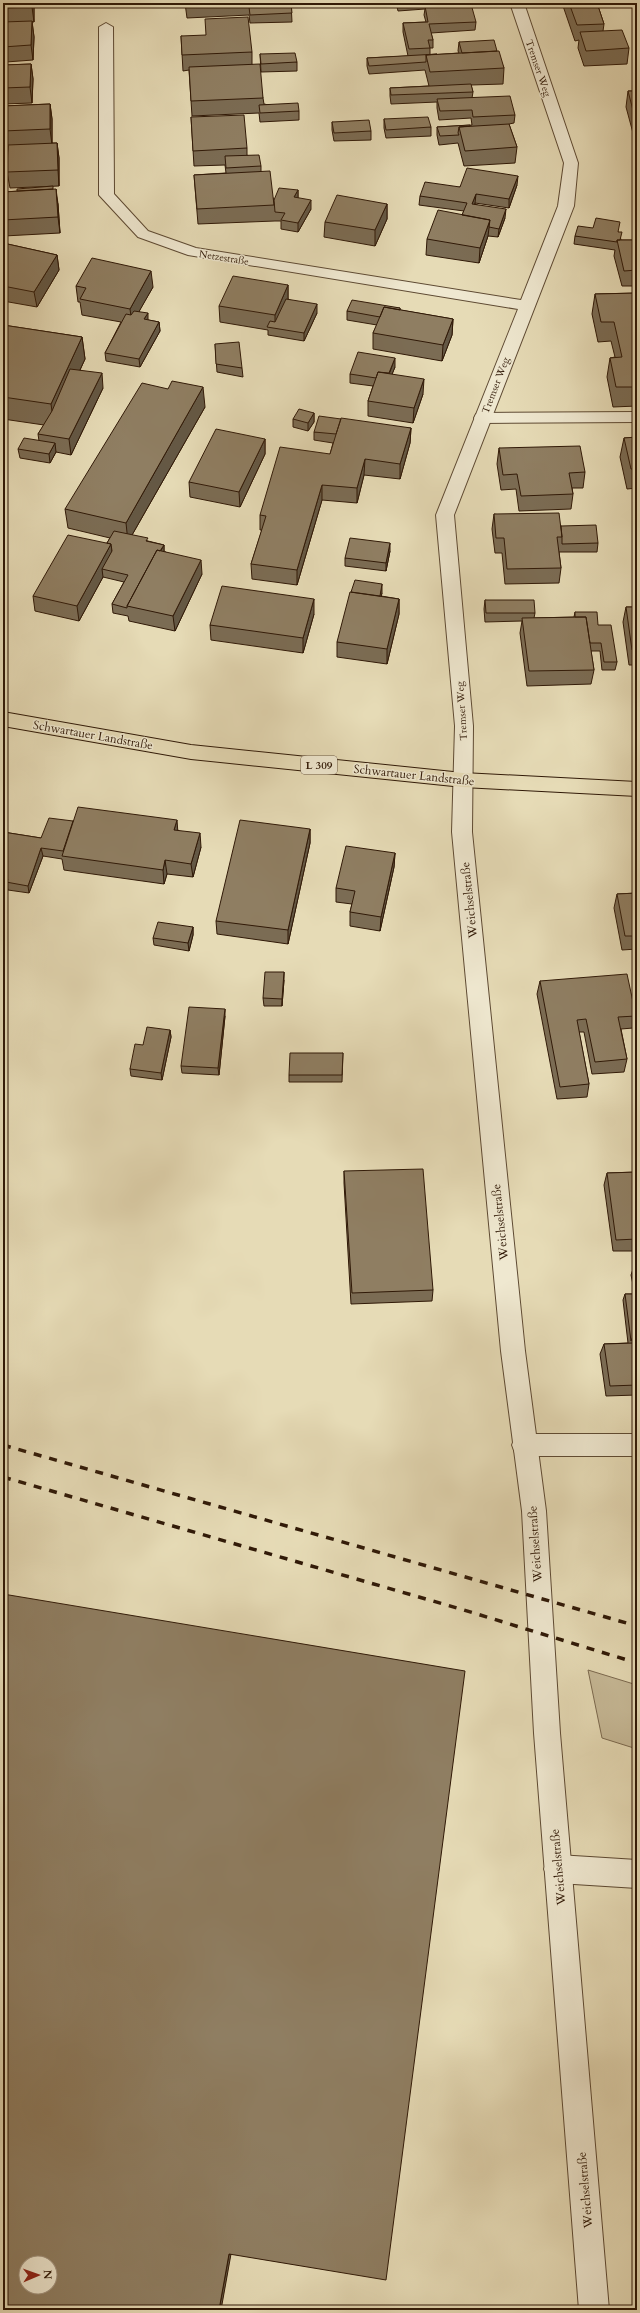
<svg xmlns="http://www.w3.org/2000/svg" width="640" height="2313" font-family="Cardo,serif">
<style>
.green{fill:#c7ba98;stroke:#7c6a50}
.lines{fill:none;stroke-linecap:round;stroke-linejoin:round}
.service-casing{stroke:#5e4a33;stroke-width:2}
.minor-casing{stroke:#5e4a33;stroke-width:2}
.primary-casing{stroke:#301907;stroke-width:2}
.service{fill:#efe8d0;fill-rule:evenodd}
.minor{fill:#efe8d0;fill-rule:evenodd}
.primary{fill:#e6dbb6;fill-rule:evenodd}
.rail{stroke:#301907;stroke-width:3.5;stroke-dasharray:8 8;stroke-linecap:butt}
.wall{fill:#7b6c54;stroke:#301907}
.shaded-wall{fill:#645845;stroke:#301907}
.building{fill:#8f7e62;stroke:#301907;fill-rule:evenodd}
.labels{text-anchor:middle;stroke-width:3;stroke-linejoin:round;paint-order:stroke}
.far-street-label{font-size:10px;fill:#301907;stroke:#efe8d0}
.shield{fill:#efe8d0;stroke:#695743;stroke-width:1}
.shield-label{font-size:11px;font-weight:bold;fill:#301907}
.street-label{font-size:12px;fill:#301907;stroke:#efe8d0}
</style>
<rect width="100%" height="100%" fill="#e6dbb6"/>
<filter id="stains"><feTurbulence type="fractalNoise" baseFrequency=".005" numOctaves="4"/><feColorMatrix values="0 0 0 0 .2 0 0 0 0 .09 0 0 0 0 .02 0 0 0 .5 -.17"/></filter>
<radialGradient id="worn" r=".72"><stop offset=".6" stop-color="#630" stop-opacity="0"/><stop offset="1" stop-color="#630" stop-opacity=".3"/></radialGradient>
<!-- green -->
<path class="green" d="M588,1670L637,1685V1749L602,1738Z"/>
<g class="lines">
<!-- service casing -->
<g class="service-casing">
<path id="service" d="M637,412V422L482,423L476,422L474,418L476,414L482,413Z
M524,1434H637V1456H524L515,1453L512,1445L515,1437Z
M558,1855L637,1860V1888L558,1883L548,1879L544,1869L548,1859Z"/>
</g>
<!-- minor casing -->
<g class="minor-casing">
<path id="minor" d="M510,3H524L578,163L574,206L454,515L473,726L472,832L525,1351L546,1511L560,1733L609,2310H579L534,1733L522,1511L501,1351L452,832L455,726L436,515L518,309L188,255L138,237L99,195V27L106,23L113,27L114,194L148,231L196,248L521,300L558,206L564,163Z"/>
</g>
<!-- primary casing -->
<g class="primary-casing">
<path id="primary" d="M3,712L191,745L463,773L637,782V796L463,787L191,759L3,726Z"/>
</g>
<!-- service -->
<use href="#service" class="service"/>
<!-- minor -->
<use href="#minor" class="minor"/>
<!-- primary -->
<use href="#primary" class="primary"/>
<!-- rail -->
<path class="rail" d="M3,1445L637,1626
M3,1477L464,1610L637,1663"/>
</g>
<!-- wall -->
<path class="wall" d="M3,3H34V22H32L34,37L33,60L6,62V65L31,64L33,79L32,103L3,104Z
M185,3H249V7L267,6V3H291L292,22L250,23L249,15L187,18Z
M396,3H432H430L429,6L476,22L475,30L431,33L433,40V48H430V55L459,53L458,51L459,42L497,51L504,68L503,84L471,85L473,92L472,98L515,115L514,123L509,124L517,147L515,163L464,166L458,143L439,145L437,135V127L472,125L471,118L439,120L437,108V102L391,104L390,96V88L429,86L425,70L369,74L367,66V58L408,56L403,32V23L426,22L424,15L425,9L398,11Z
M562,3H597L604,24L603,31L629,48L627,64L584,66L578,48L579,40L575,41Z
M181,36L252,52V64L263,98L264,104L299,111V120L260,122L259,113L192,116L189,70L183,71Z
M260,54L297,62V71L261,72Z
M636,61H637V74L635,70Z
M628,91H637V133H633L626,107Z
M50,104L52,119V143H57L59,158V186L10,188L7,172V167L3,168V106Z
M191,117L247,148V155L261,166V172L274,200L298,190V198L311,209L298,232L281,229V221H275L198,224L194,175L226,173L225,165L194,166Z
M384,119L431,127V136L386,138L384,128Z
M332,122L371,131V140L334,141L332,130Z
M517,185L509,208L475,203V204L505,218L498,237L488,236L479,263L426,255L427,239L462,215L464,211L419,205L420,196L460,187Z
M53,189L58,204L60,233L4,236L3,232V192Z
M387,204V219L375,246L324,237L325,222Z
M619,232L621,240H637V286H622L614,256L615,250L574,244L575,236Z
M3,243L57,255L59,270L37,307L3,301Z
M288,285V299L317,313L304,341L268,335V330L220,322L219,306Z
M76,286L153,287L139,311L148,320L159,322L160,331L140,367L106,361L105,353L121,322L82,315L80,302H78Z
M637,293V406L613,407L607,377L610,358L615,357L611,341L598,342L592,314L595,294Z
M400,308V310L453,319L452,335L442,361L373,349V333L377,325L347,320V311Z
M3,325L82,337L85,359L80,370L103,388L71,455L56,452L50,463L20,458L18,449L39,441L38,434L44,425L3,419Z
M215,344L242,368L243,377L217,372Z
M395,367L392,374L423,394L413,423L368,416V401L373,386L350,383V374Z
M205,407L132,535L148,541L164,545V551L202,574L175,631L129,621L128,616L113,613L112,604L124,582L103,577L79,621L35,611L33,596L107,543L110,538L68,528L65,509Z
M314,413V422L308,431L293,427V419Z
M411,428L410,443L400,479L364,475L357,503L322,500L297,585L252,579L251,564L262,530H260V515L330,454L333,443L314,440V432Z
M637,437V488L627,489L620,457L624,438Z
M265,439V454L240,507L190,497L189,482Z
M499,448L585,472L583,488H572L573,494L571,509L519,511L516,489L501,490L497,464Z
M494,514L561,526L598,543L597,552H559L561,568L559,583L505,584L502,553H495L492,529Z
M390,551L386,571L345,566V558Z
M382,593L381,596L399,599V614L387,664L337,657V642Z
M485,600L535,613L534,618L574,617L575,612L598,625L617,662L615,670H602L600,651H591L594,670L591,684L527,686L520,633L522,621L485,622L484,609Z
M626,607H637V673L636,665H629L623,622Z
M314,614L303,653L211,640L210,625Z
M73,821L178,830L201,847L193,877L167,874L164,884L64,870L62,859L43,856L29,893L8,890L7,886H3V832L41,838Z
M310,829V843L288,944L217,934L216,921Z
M395,853L394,867L380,931L350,926V912L352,904L336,902V888Z
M637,893V949L622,950L614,908L617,894Z
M193,927V935L189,951L154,945L153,938Z
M284,980L282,1006H264L263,998Z
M540,981L636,1016L633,1028L621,1029L627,1059L624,1072L592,1074L584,1032H579L589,1084L587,1097L557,1099L537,994Z
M225,1016L219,1075L182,1073L181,1066Z
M170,1030L171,1037L162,1080L131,1076L130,1069L143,1045Z
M343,1053L342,1082H289V1075Z
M344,1171L433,1290L432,1301L351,1304L344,1183Z
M637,1172V1251H613L604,1185L607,1173Z
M633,1269H637V1395L606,1396L600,1354L604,1344L628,1343L623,1300L625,1294H635L631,1275Z"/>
<!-- shaded-wall -->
<path class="shaded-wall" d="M32,3H34V22L32,7Z
M32,21L34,37L33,60L31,45Z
M5,55L6,63V73L5,64Z
M31,64L33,79L32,103L30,87Z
M50,104L52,119V145L50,129Z
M57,143L59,158V186L58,170Z
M518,176L517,185L509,208V199Z
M56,189L58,204L60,233L58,217Z
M298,190V199L294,197Z
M476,194L475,203L471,213L472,204Z
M311,200V209L298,232V223Z
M387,204V219L375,246V230Z
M506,209L505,218L498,237L499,229Z
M490,220L488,236L479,263L480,248Z
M57,255L59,270L37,307L34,292Z
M151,271L153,287L132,324L130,309Z
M288,285V300L275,328V315Z
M317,304V313L304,341V333Z
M148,313V322L144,319Z
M453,319L452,335L442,361L443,345Z
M159,322L160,331L140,367L139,359Z
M82,337L85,359L54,426L51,404Z
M395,358V367L386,389L387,380Z
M102,373L103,388L71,455L69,439Z
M424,379L423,394L413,423L414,408Z
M203,387L205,407L128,542L126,523Z
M314,413V422L308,431V423Z
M411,428L410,443L400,479V464Z
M265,439V454L240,507L239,492Z
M55,443L56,452L50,463L49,454Z
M365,459L364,475L357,503V488Z
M322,485V500L297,585V570Z
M390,543V551L386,571V563Z
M111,544L113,559L102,569L103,577L79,621L77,606Z
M164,545V553L130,607Z
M201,560L202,574L175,631L173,616Z
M382,584V593L378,611V603Z
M314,599V614L303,653V638Z
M399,599V614L387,664V649Z
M177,820L178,834L174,830Z
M310,829V843L288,944V930Z
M200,833L201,847L193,877L191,864Z
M41,848L43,856L29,893L28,886Z
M395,853L394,867L380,931L381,917Z
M165,860L167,874L164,884L163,870Z
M193,927V935L189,951L188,943Z
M284,972V980L282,1006V999Z
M225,1009V1016L219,1075L218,1068Z
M170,1030L171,1037L162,1080L161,1073Z
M229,2254H231L221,2310H219Z"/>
<!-- building -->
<path class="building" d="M3,3H32V7L3,8Z
M268,3H291L292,13L250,15L249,7L268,6Z
M569,3H597L604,24L577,25Z
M471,4L476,22L429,24L433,40H428L430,48L409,49L403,23L428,22L425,6Z
M248,17L252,52L182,55L181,36L206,35L205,19Z
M32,21L31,45L3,47V22Z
M622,30L629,48L586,51L580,32Z
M494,40L497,51L462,53L459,42Z
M499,51L504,68L430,72L426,55Z
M295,53L297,62L261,64L260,54Z
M437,54L426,55V62L369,66L367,58Z
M3,55H5V64H3Z
M31,64L30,87L3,88V65Z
M260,64L263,98L191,101L189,67Z
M471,84L473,92L391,95L390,88Z
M628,91H637V118H635Z
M510,96L515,115L473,117L472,110L440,111L437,99Z
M298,103L299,111L260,113L259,105Z
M50,104V129L3,131V106Z
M244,115L247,148L193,151L191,117Z
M428,117L431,127L386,130L384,119Z
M369,120L371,131L334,133L332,122Z
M509,124L517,147L465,151L459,127Z
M470,125V126L459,127L458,133L459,135L440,136L437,127Z
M57,143L58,170L7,172L8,145Z
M3,146H8L7,159H3Z
M259,155L261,166L226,168L225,156Z
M467,168L518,176L509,199L476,194L472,204L506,209L499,229L489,227L490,220L462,215L467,203L420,196L425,182L460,187Z
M270,171L274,205L197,209L194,175Z
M53,186V189L17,191V189Z
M279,188L298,190L294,197L311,200L298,223L281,220L285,213L275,212L274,200Z
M56,189L58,217L3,220V192Z
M337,195L387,204L375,230L325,222Z
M438,210L490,220L480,248L427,239Z
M596,218L620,222L618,232H622L620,240H617V242L575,236L578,226L593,228Z
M617,240H637V270L624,271Z
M3,243L57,255L34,292L3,286Z
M92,258L151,271L130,309L80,299L86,288L76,286Z
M233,276L288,285L275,315L219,306Z
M637,293V387H616L610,358L622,357L614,322H601L595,294Z
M286,299L317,304L304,333L267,327L270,321L275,322Z
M352,300L400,308V310L384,307L380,317L347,311Z
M384,307L453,319L443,345L373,333Z
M134,311L148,313L144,319L159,322L139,359L105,353L126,314L131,315Z
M3,325L82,337L51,404L3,397Z
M239,342L242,368L216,364L215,344Z
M358,352L395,358L389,373L378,372L376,378L350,374Z
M70,369L102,373L69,439L38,434L52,411Z
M378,372L424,379L414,408L368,401Z
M172,381L203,387L126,523L65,509L142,383L168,389Z
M299,409L314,413L308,423L293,419Z
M319,416L341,419L336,434L314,432Z
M341,418L411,428L400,464L365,459L357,488L322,485L297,570L251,564L266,516L260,515L280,447L330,454Z
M216,429L265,439L239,492L189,482Z
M637,437V469H631L624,438Z
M24,438L55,443L49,454L18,449Z
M580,446L585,472L569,473L573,494L521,496L517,474L503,475L499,448Z
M559,513L562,537H557L561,568L507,569L504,538H496L494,514Z
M596,525L598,543L562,544V537L561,526Z
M114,531L148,538L146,541L164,545L160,551L157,550L127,606V608L112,604L128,575L102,569L112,551L111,544L107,543Z
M68,535L111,544L77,606L33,596Z
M350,538L390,543L386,563L345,558Z
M157,550L201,560L173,616L127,606Z
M355,580L382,584L380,596L351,592Z
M222,586L314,599L303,638L210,625Z
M350,592L399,599L387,649L337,642Z
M485,600H534L535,613H486Z
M626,607H637V650H632Z
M575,612H597L598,625H611L617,662H604L601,643H590L586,617H575Z
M586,617L594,670L529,671L522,618Z
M78,807L177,820L174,830L200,833L191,864L165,860L163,870L62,856Z
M49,818L73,821L63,851L41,848L28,886L6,882L8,879L3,878V832L41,838Z
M240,820L310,829L288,930L216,921Z
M346,846L395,853L381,917L350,912L355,891L336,888Z
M637,893V936H625L617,894Z
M158,922L193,927L188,943L153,938Z
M265,972H284L282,999L263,998Z
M627,974L636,1016L618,1017L627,1059L595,1062L586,1019L577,1020L589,1084L560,1087L540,981Z
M189,1007L225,1009L218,1068L181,1066Z
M147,1027L170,1030L161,1073L130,1069L135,1044L143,1045Z
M290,1053H343L342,1075H289Z
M423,1169L433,1290L352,1293L344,1171Z
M637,1172V1239L616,1240L607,1173Z
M633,1269H637V1290Z
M625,1294H637V1336H633L631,1341Z
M633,1336H637V1385L610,1386L604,1344L634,1343Z
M3,1594L465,1671L386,2280L229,2254L219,2310H3ZM26,2263H50V2287H26Z"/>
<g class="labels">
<!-- far-street labels -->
<g class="far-street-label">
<text transform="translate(539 68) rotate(71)" y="4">Tremser Weg</text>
<text transform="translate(224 257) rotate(9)" y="4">Netzestraße</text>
<text transform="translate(495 385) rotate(-69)" y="4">Tremser Weg</text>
<text transform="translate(461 711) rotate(-94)" y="4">Tremser Weg</text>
</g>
<!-- shield labels -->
<rect class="shield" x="301" y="756" width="36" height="18" rx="3"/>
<g class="shield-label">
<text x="319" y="769">L 309</text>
</g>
<!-- street labels -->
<g class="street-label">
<text transform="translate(93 735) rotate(10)" y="4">Schwartauer Landstraße</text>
<text transform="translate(414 775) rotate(6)" y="4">Schwartauer Landstraße</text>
<text transform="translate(469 900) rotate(-96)" y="4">Weichselstraße</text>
<text transform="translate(500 1222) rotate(-96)" y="4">Weichselstraße</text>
<text transform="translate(535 1544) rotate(-94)" y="4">Weichselstraße</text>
<text transform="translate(558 1867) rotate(-95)" y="4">Weichselstraße</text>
<text transform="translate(585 2190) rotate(-95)" y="4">Weichselstraße</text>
</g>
</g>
<!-- margin -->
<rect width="640" height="2313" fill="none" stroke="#e6dbb6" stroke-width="16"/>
<rect x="4" y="4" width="632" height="2305" fill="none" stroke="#301907" stroke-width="2"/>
<rect x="8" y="8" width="624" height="2297" fill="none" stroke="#301907"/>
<!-- north arrow -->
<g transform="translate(38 2275) rotate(88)"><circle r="19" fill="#efe8d0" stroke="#a39580"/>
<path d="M0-3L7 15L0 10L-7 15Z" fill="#8f2418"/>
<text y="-6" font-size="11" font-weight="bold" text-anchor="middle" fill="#301907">N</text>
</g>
<rect width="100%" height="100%" filter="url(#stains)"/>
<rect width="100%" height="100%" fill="url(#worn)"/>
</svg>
